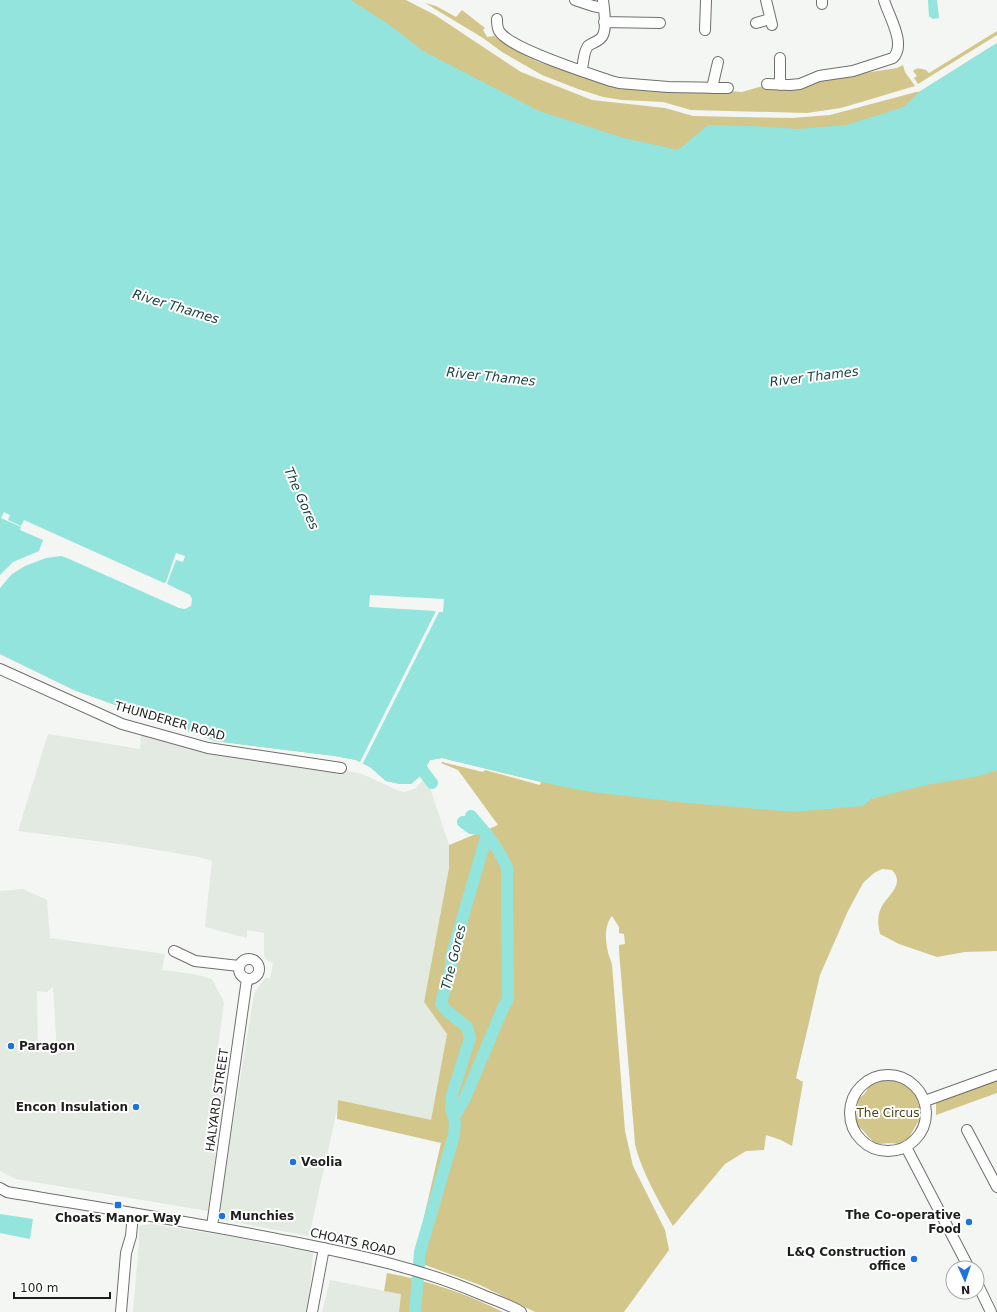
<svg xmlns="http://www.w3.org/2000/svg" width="997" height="1312" font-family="'DejaVu Sans',sans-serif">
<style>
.built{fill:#e2eae1;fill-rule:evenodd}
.green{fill:#d3c68a}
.water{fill:#92e4dc}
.pier{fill:#f3f6f3}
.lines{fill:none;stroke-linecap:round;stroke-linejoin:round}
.river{stroke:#92e4dc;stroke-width:12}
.minor-casing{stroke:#6e706d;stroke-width:12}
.minor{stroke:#fff;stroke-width:10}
.poi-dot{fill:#1e72dc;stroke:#fff;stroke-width:1.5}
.labels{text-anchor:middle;stroke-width:4;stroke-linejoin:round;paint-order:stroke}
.street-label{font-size:12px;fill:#1d1e1d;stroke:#fff}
.poi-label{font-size:12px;font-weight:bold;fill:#1d1e1d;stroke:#fff;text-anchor:start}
.park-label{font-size:12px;fill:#4c4313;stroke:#fff}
.water-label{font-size:13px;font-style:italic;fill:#1c4340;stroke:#fff}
</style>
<rect width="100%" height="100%" fill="#f3f6f3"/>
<!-- built -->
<path class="built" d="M156,728L208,748L338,769L362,774L397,790L404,792L416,788L424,779L429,785L449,845V868L424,1002L447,1034L431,1121L339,1101L309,1236L218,1219L254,993L265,978H270L273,963L268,961L264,956V933L247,930V938L205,927L212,861L199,857L127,845L18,831L48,734L140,749L141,734L152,738Z
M23,889L47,900L50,938L165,954L162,970L193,974L212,979L224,1002L214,1077L226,1079L208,1211L16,1179L0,1171V891ZM53,987L57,1053L38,1050L37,991L47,992Z
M151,1224L233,1237L313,1253L308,1312H133L139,1242V1226Z
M330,1280L401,1294L399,1312H322Z"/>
<!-- green -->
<path class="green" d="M70,0H406L435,15L521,72L592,100L665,108L693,116L792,118L830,115L916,92H919L997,43L948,104L691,163Z
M425,3L436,6L456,17L462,10L485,28L483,30L487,37L494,36L505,44L521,52L522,54L538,62L619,87L705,91L728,93L729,91L742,92L759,87L766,86L801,89L825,79L897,68L903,65L905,72L915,86L841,108L807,113L691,110L663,102L622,100L603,97L578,89L542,75L502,52L483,38Z
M997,31V35L918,84L914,78L917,76L913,71C918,67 921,69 926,70L929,73Z
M0,527L997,570V951L965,952L937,957L899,944L880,934C878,925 877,917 881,908C887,895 906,885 892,870L882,869L874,873L863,883L848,911L820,975L796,1078L803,1082L792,1146L781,1140L766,1135L764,1150L746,1151L725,1164L673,1226C659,1202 641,1170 635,1144L619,951V945L625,944L624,934L619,933V927L612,916C602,928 606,950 612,964L625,1131L633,1166L665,1230L669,1250L624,1312H535L480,1285L414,1261L441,1143L337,1119L338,1100L431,1120L447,1034L424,1002L449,868V845L498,825L458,770L441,763L442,762L483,772L485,770L540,785L541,782L442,758L430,760L420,776L411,784H400L386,781L370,767L356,760L335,756L215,741L74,690L0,654Z
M890,1079L900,1082L909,1087L916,1094L920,1104L922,1115L911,1134L910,1139L899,1145C891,1141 880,1146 873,1143L872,1140C866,1136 863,1128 857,1126L855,1118C858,1114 859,1105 856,1101L858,1098C863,1097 868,1090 869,1085L879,1081Z
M997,1080V1093L936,1115V1102Z
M387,1273C427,1280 467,1294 503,1312H399L401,1294L384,1291Z"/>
<!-- water -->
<path class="water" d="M0,0H351L391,26L423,51L539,111L624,138L678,150L708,125L752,126L799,129L846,125L904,107L919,92L997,43V770L980,776L926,785L871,799L863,806L793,812L688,803L590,792L541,782L442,758L430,760L420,776L411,784H400L386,781L370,767L356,760L335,756L215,741L74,690L0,654Z
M928,0H937L939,18L932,19L931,17H929Z
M0,1214L33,1219L30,1239L0,1233Z"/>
<!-- pier -->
<path class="pier" d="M4,512L10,515L8,520L21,526L24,520L164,583L166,582L176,553L185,556L183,562L176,560L167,584L190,595L192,599L191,606L185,609L179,608L67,558L61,556L46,558L25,566L12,574L0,588V575L13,562L39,551L43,540L20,530L21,527L1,518Z
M370,595L444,599L443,612H439L362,765L359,764L436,611L369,607Z"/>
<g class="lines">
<!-- river -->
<path class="river" d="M416,757L423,771L432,783
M463,822L471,828L481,829
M454,1117L465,1098L503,1008L507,1001L508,996L507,868C499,848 485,832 471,816
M415,1312L420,1252L454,1135L455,1123L451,1107L452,1095L470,1038L467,1027L447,1011L441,1004L451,966V958L487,834"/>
<!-- minor casing -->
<g class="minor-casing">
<path id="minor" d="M575,0L593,6L603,8
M766,0L772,25
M822,0V4
M497,19C497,23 497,27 499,31C510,49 588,73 611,81L619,83L668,87L728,88
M604,22L660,23
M756,23L770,19
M705,30L706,0
M780,58V85
M581,71C584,64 583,52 588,46C593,42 601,41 603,35C607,27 604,9 603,0
M767,84L790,85L800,84L819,76L853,71L893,58C907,44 888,15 884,0
M712,88L718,62
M0,669L122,724L208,748L341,768
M174,951L195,961L239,966
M239 969a10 10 0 1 1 20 0a10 10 0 1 1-20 0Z
M850 1113a38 38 0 1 1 76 0a38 38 0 1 1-76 0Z
M925,1101L997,1075
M967,1130L997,1187
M906,1147L969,1268
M0,1188L7,1192C102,1208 198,1223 293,1242C358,1255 424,1269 485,1296C497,1301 510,1305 521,1312
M212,1226L247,979
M977,1283L991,1312
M121,1312L126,1253L131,1236L133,1214
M312,1312L324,1248"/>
</g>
<!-- minor -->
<use href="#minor" class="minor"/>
</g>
<!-- markers -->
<g class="poi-dot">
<circle cx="11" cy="1046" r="4"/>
<circle cx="136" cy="1107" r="4"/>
<circle cx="293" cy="1162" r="4"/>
<rect x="114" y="1201" width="8" height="8" rx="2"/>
<circle cx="222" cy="1216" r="4"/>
<circle cx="969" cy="1222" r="4"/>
<circle cx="914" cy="1259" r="4"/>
</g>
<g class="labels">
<!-- street labels -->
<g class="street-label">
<text transform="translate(170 721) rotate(16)" y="4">THUNDERER ROAD</text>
<text transform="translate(217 1100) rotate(-82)" y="4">HALYARD STREET</text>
<text transform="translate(353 1242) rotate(13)" y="4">CHOATS ROAD</text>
</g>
<!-- poi labels -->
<g class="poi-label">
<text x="19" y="1050">Paragon</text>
<text x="128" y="1111" text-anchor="end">Encon Insulation</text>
<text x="301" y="1166">Veolia</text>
<text x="961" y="1219" text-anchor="end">The Co-operative<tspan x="961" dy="14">Food</tspan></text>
<text x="230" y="1220">Munchies</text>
<text x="118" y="1222" text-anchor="middle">Choats Manor Way</text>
<text x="906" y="1256" text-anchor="end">L&amp;Q Construction<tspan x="906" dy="14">office</tspan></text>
</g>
<!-- park labels -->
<g class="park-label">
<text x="888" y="1117">The Circus</text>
</g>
<!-- water labels -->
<g class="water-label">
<text transform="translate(176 306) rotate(17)" y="5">River Thames</text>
<text transform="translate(491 376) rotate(6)" y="5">River Thames</text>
<text transform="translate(814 376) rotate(-7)" y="5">River Thames</text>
<text transform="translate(302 498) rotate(66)" y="5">The Gores</text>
<text transform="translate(453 957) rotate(-76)" y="5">The Gores</text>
</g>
</g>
<!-- north arrow -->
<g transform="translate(965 1280) rotate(177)"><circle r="19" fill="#ffffff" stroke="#a5a5a5"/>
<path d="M0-3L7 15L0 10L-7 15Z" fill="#1e72dc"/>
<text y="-6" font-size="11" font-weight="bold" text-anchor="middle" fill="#1d1e1d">N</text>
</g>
<!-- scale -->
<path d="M14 1292v6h96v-6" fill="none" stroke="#1d1e1d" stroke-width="2"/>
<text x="20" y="1292" font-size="12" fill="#1d1e1d" stroke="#ffffff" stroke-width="3" paint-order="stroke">100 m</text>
</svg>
